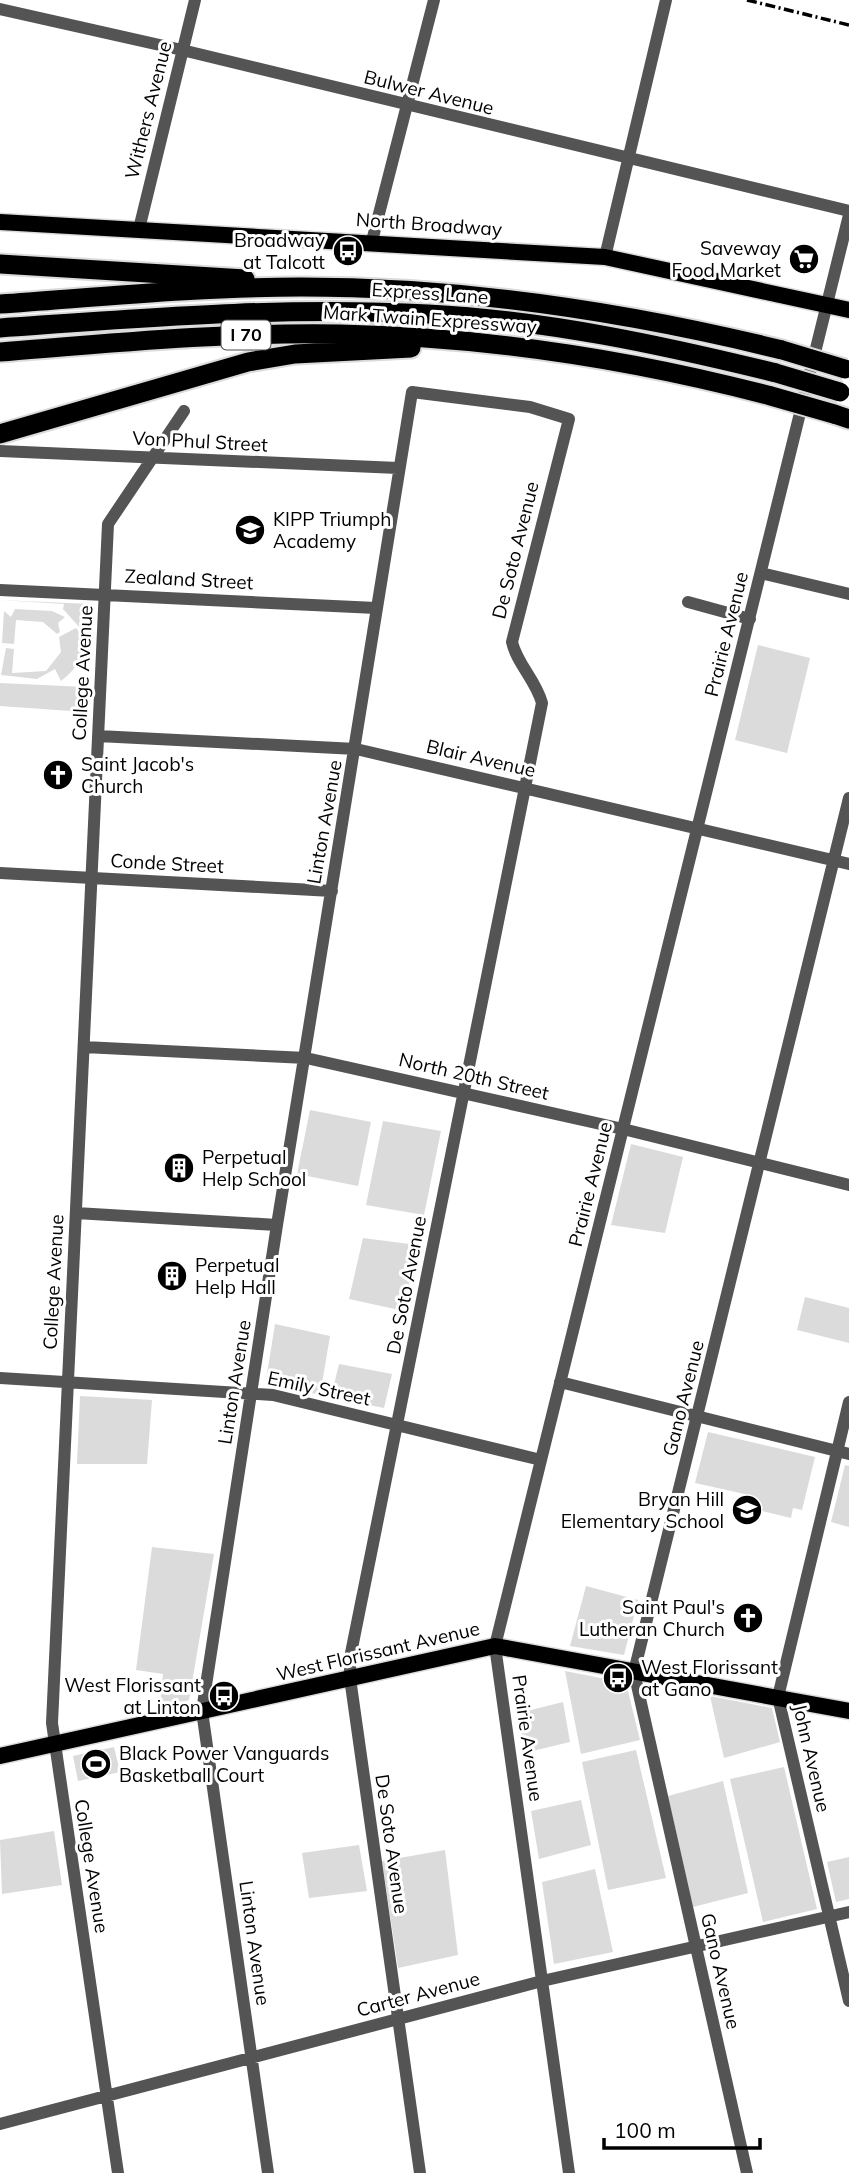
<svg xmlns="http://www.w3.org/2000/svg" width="849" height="2173" font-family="Mulish,sans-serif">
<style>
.green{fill:#dbdbdb}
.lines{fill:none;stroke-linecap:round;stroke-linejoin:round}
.major-casing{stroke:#dbdbdb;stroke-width:19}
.highway-casing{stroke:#dbdbdb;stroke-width:23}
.minor{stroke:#545454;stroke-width:12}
.major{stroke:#000;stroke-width:16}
.highway{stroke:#000;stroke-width:19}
.rail{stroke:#000;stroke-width:3.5;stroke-dasharray:10 3.5 2 3.5;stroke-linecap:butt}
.highway-bridge-casing{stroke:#dbdbdb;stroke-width:23;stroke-linecap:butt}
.highway-bridge{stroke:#000;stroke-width:19}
.labels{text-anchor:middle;stroke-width:6;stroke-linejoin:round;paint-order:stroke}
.shield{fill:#fff;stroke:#4c4c4c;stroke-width:2}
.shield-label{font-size:18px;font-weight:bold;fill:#000}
.street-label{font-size:19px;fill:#000;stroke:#fff}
.poi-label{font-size:19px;fill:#000;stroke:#fff;text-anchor:start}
</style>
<rect width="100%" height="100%" fill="#fff"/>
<!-- green -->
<path class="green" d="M0,600L90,604L87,682L88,632L81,629L63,609L64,604Z
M15,609L52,611L65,617L58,623L60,632L57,634L43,622L16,620L14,644L2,643L4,611L11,617Z
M76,628C94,647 77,669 61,681L55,669L37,679L1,675L6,648L14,649L12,673L46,671L61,652L59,637Z
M758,645L810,658L787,753L735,740Z
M0,683L86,687L85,712L0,706Z
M310,1110L371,1122L358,1186L297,1174Z
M383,1121L441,1131L424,1215L366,1205Z
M631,1144L683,1157L665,1233L611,1225Z
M363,1238L417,1245L404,1311L349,1299Z
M805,1297L849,1308V1343L797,1330Z
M275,1324L330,1336L320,1395L266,1380Z
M339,1364L392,1374L384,1408L331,1397Z
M80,1396L152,1400L147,1464H77Z
M708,1432L815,1457L802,1510L793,1508L791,1518L746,1507L749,1495L695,1483Z
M845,1465L849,1466V1527L831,1522Z
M152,1547L214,1554L189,1700L160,1708L163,1674L136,1670Z
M586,1586L638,1600L624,1655L570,1646Z
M565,1671L626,1683L640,1740L581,1754Z
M710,1696L772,1708L780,1742L724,1758Z
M563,1702L570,1742L524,1753L519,1713Z
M114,1747L120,1772L78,1781L73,1756Z
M636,1750L666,1878L608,1890L582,1762Z
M784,1767L817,1909L763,1922L730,1779Z
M723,1781L748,1893L693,1907L668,1796Z
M581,1800L591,1845L539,1859L531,1811Z
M54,1831L62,1885L2,1894L0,1840Z
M359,1845L367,1891L309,1898L302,1853Z
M445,1850L458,1955L398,1968L382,1861Z
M849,1857V1899L836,1902L827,1862Z
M595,1869L613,1952L554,1964L542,1882Z"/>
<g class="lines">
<!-- major casing -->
<g class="major-casing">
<path id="major" d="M0,222L605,257L849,310
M0,1756L495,1646L849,1711"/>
</g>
<!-- highway casing -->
<g class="highway-casing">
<path id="highway" d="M0,264L245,279
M0,304C100,297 201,287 301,287C464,287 624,311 782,350
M0,328C143,318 284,306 428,314C546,320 662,345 776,373
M0,352C113,343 227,332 340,334C486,337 630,359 771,396
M834,414L849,419
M0,434L248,362L295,354L411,348"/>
</g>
<!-- minor -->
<path class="minor" d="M0,9L182,50L849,211
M139,229L195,0
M372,241L434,0
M605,257L666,0
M0,451L398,468
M761,573L849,594
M0,590L376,608
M688,602L750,619
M98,736L356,749L849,864
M0,873L332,891
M84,1047L306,1058L623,1129L849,1185
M76,1213L277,1225
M0,1378L273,1395L541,1460
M560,1382L849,1454
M849,1402L778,1697L849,2001
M0,2124L542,1981L849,1912
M118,2173L52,1723L108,524L184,411
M268,2173L202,1711L277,1225L412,392L530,407L569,419L512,642C517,664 536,680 542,703L350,1658V1678L420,2173
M569,2173L495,1646L849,215
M747,2173L634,1672L849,798"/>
<!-- major -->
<use href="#major" class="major"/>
<!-- highway -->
<use href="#highway" class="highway"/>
<!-- rail -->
<path class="rail" d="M747,0L849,25"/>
<!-- highway-bridge casing -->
<g class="highway-bridge-casing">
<path id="highway-bridge" d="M782,350L845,369
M776,373L840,392
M771,396L834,414"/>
</g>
<!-- highway-bridge -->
<use href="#highway-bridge" class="highway-bridge"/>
</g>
<!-- icons -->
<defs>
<g id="bus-disc" transform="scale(1.575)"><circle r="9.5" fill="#000" stroke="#fff"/><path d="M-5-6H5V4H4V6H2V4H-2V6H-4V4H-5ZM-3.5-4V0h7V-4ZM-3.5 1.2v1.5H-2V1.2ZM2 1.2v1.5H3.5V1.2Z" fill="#fff"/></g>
<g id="supermarket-disc" transform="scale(1.575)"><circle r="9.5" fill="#000" stroke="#fff"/><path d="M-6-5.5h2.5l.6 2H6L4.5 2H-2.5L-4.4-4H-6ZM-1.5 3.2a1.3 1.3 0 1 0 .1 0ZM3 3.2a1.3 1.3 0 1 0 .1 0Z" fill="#fff"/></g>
<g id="school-disc" transform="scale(1.575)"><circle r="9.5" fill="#000" stroke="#fff"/><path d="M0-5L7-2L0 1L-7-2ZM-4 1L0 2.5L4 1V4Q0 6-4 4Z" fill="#fff"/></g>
<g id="church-disc" transform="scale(1.575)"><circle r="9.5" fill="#000" stroke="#fff"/><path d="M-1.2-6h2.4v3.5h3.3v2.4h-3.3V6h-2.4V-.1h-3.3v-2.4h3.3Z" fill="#fff"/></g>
<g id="building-disc" transform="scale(1.575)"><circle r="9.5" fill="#000" stroke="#fff"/><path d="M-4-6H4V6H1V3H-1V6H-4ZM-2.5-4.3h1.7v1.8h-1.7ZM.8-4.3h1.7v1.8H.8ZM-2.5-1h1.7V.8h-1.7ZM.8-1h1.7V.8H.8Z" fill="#fff"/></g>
<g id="stadium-disc" transform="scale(1.575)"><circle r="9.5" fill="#000" stroke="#fff"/><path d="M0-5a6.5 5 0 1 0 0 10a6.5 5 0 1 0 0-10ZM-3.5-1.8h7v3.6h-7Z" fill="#fff"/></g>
</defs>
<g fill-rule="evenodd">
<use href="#bus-disc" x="348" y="251"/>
<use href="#supermarket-disc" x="804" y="259"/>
<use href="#school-disc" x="250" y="530"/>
<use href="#church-disc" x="58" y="775"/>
<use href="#building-disc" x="179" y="1168"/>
<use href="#building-disc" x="172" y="1276"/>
<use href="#school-disc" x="747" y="1510"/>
<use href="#church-disc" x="748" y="1618"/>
<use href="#bus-disc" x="618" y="1678"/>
<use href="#bus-disc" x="224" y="1696"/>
<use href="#stadium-disc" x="96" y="1764"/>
</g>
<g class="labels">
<!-- shield labels -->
<rect class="shield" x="221.5" y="320.5" width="49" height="29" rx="5"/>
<g class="shield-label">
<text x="246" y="341">I 70</text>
</g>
<!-- street labels -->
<g class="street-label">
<text transform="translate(429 92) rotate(14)" y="7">Bulwer Avenue</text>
<text transform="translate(148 110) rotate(-76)" y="7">Withers Avenue</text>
<text transform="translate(429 224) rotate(4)" y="7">North Broadway</text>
<text transform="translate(430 293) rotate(4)" y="7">Express Lane</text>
<text transform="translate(430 319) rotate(4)" y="7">Mark Twain Expressway</text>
<text transform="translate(200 441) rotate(3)" y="7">Von Phul Street</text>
<text transform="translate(515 550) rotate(-76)" y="7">De Soto Avenue</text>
<text transform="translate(189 579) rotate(3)" y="7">Zealand Street</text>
<text transform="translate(726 634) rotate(-76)" y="7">Prairie Avenue</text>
<text transform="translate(82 673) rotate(-87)" y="7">College Avenue</text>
<text transform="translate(481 758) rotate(13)" y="7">Blair Avenue</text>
<text transform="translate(324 822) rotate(-80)" y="7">Linton Avenue</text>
<text transform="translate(167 863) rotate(3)" y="7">Conde Street</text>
<text transform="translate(474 1076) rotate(13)" y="7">North 20th Street</text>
<text transform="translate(590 1184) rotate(-76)" y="7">Prairie Avenue</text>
<text transform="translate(53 1282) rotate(-87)" y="7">College Avenue</text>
<text transform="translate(406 1285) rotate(-79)" y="7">De Soto Avenue</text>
<text transform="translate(234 1382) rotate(-81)" y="7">Linton Avenue</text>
<text transform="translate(319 1388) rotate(12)" y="7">Emily Street</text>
<text transform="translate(683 1398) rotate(-76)" y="7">Gano Avenue</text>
<text transform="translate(378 1651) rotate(-13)" y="7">West Florissant Avenue</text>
<text transform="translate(528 1738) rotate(82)" y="7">Prairie Avenue</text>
<text transform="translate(812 1758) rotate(77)" y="7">John Avenue</text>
<text transform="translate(392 1844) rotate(82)" y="7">De Soto Avenue</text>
<text transform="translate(92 1866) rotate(81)" y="7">College Avenue</text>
<text transform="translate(255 1943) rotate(82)" y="7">Linton Avenue</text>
<text transform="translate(721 1971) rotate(77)" y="7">Gano Avenue</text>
<text transform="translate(418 1994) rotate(-15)" y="7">Carter Avenue</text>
</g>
<!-- poi labels -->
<g class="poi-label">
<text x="325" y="247" text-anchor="end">Broadway<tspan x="325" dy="22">at Talcott</tspan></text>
<text x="781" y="255" text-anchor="end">Saveway<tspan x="781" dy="22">Food Market</tspan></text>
<text x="273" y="526">KIPP Triumph<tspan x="273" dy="22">Academy</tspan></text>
<text x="81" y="771">Saint Jacob's<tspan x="81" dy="22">Church</tspan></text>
<text x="202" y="1164">Perpetual<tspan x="202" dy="22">Help School</tspan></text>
<text x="195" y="1272">Perpetual<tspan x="195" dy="22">Help Hall</tspan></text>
<text x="724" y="1506" text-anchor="end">Bryan Hill<tspan x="724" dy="22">Elementary School</tspan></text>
<text x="725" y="1614" text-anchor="end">Saint Paul's<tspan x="725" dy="22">Lutheran Church</tspan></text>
<text x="641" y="1674">West Florissant<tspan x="641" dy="22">at Gano</tspan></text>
<text x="201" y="1692" text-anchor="end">West Florissant<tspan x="201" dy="22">at Linton</tspan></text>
<text x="119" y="1760">Black Power Vanguards<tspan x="119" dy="22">Basketball Court</tspan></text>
</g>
</g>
<!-- scale -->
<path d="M604 2138v10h156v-10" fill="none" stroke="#000000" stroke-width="3.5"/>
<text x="614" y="2138" font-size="21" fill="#000000" stroke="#ffffff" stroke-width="5" paint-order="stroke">100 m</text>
</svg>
